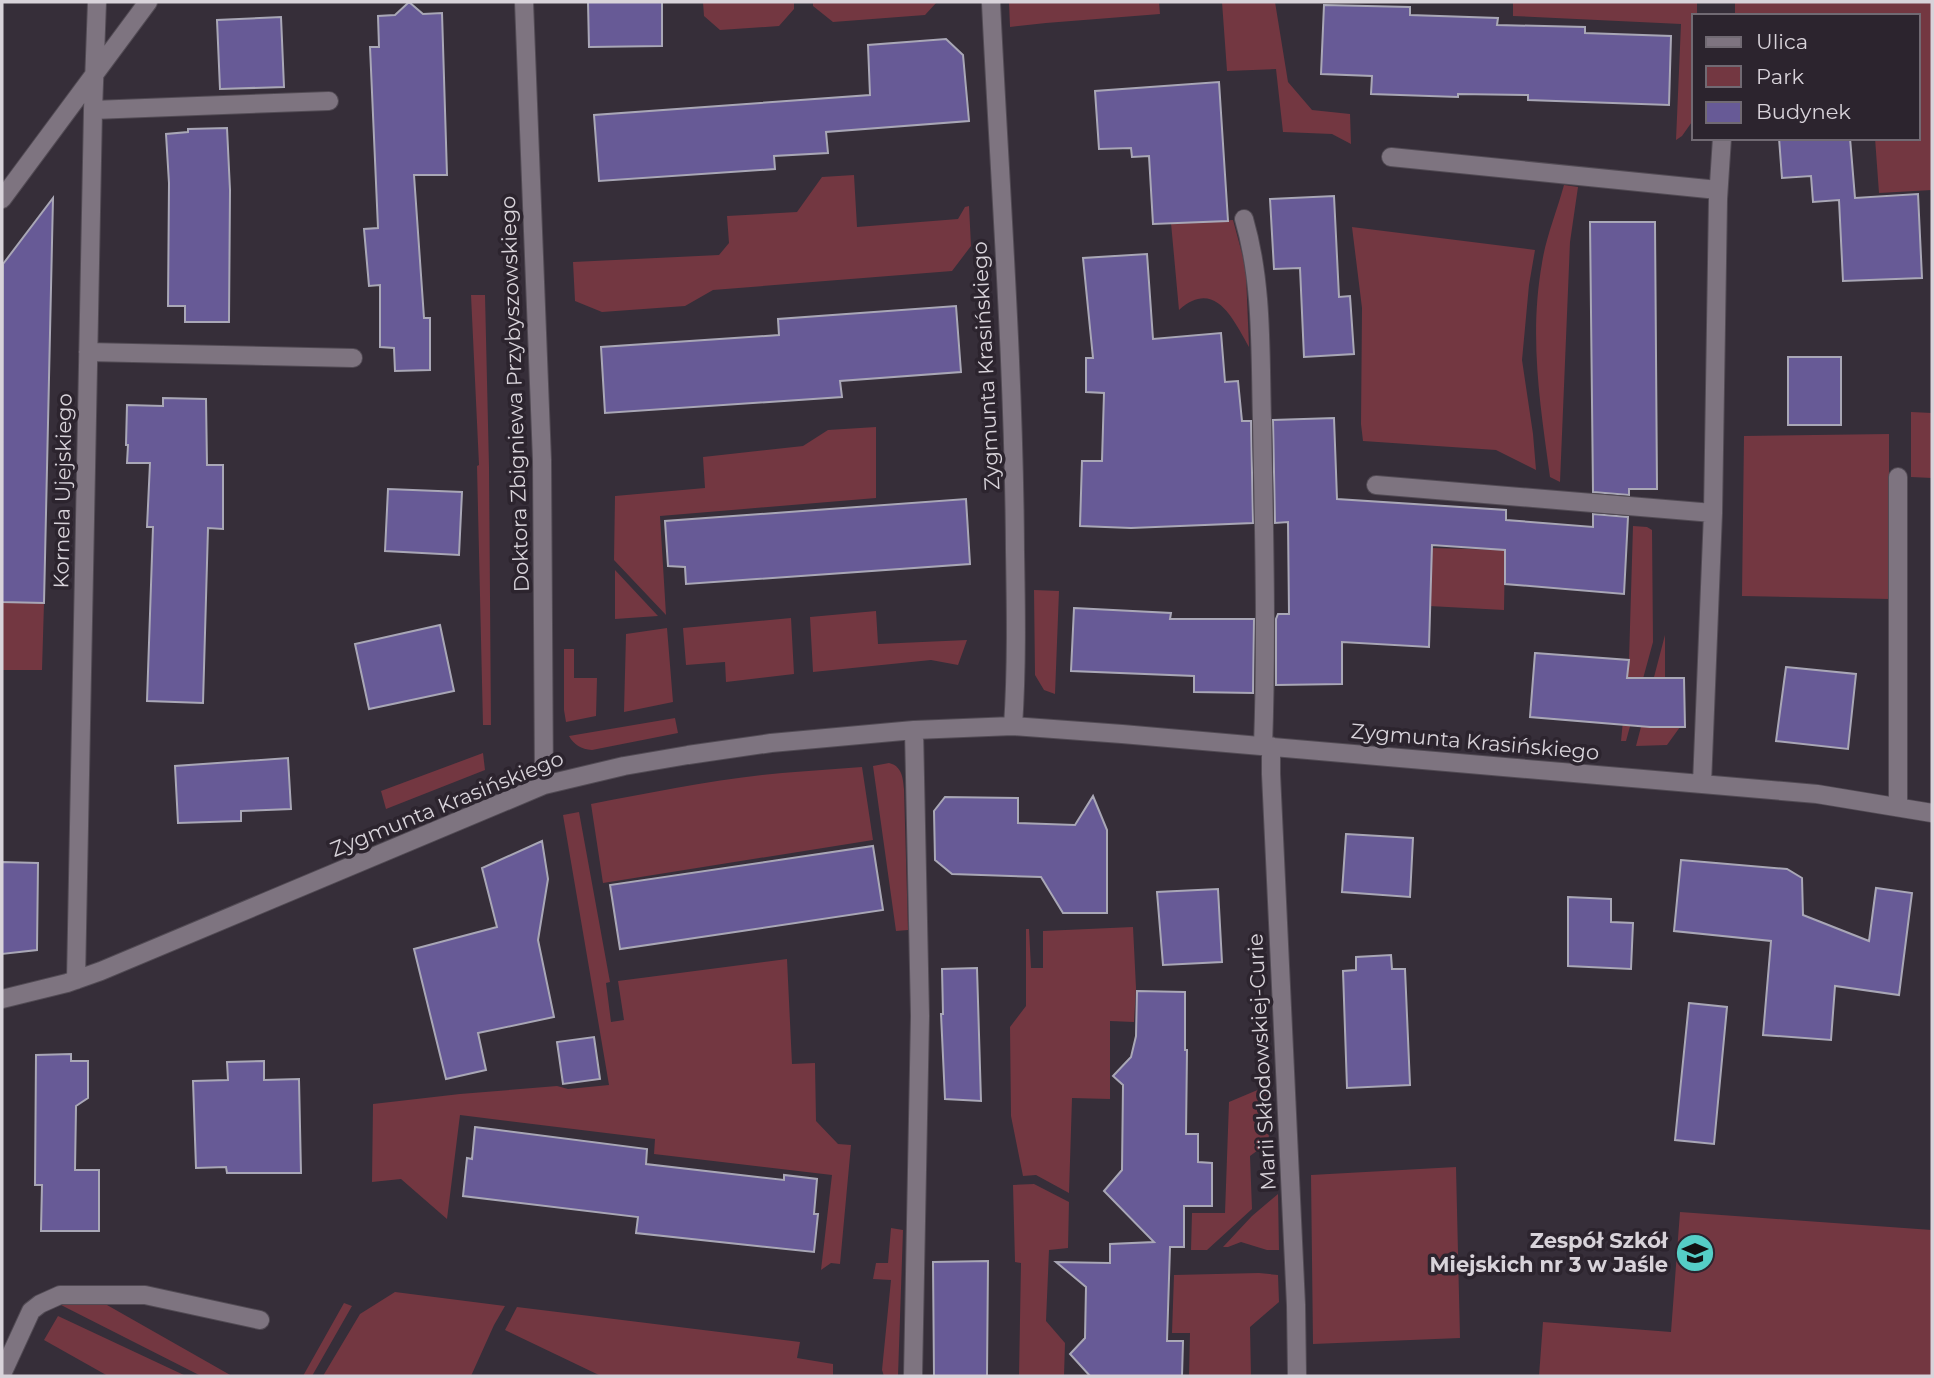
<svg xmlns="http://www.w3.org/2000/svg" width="1934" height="1378" font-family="Montserrat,sans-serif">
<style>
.green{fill:#733741}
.building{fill:#675a96;stroke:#a9a7b6;stroke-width:2}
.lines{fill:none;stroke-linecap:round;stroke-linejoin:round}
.minor-casing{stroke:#524b54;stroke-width:20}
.minor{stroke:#7e7480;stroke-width:18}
.labels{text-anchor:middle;stroke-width:7;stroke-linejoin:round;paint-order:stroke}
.street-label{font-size:21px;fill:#d8d3da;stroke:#2c242e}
.poi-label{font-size:21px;font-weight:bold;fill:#d8d3da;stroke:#2c242e;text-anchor:end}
</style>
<rect width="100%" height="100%" fill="#362e39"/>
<!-- green -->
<path class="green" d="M703,2H794V9L779,26L720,30L704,16Z
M813,2H937L925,15L833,22L813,6Z
M1009,2H1159L1160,14L1046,23L1010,27Z
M1222,2H1275L1288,82L1312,110L1350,114L1351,144L1332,134L1283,132L1276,69L1227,71Z
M1468,2H1697V16H1694V119L1682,136L1676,140L1681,24L1513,16V3Z
M1735,2H1932V190L1879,193L1875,138H1918V16H1735Z
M854,175L857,227L958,219L965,207L969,206L971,246L952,271L713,290L685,306L602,312L575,301L573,262L719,255L729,243L727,216L797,212L822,177Z
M1564,185L1578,187L1570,242L1560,482L1550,477C1540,403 1529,337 1542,263C1546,237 1557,211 1564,185Z
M1233,220L1243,257L1246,275L1249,347C1233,319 1215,278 1179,310L1171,223Z
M1352,227L1535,250L1529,285L1522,360L1533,434L1536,470L1496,450L1363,441L1361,424L1362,308Z
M471,295H485L489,467L491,725H483L477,466L479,465Z
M1911,412L1932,413V478L1911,477Z
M876,427V498L660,516L666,615L614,560L615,496L705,488L703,457L803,446L828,430Z
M1889,434V599L1742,596L1744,436Z
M1633,526L1647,527L1652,530L1653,642L1626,741H1621L1629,660Z
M1432,548L1505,550L1504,610L1429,606Z
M615,570L658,616L615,619Z
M1034,590L1059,591L1055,694L1044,690L1035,675Z
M2,602L44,603L42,670H2Z
M876,611L878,644L967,640L958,665L931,660L813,672L810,617Z
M791,618L794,674L726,682L725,662L686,665L683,628Z
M667,628L673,702L624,712L626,634Z
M1665,635V727H1680L1667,745L1636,746Z
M564,649H574V678H597L596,716L566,722L564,710Z
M675,718L678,733L592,750C581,749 574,745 569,736Z
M483,753L485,770L386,809L381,791Z
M889,763C902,766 903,778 904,789L908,930L896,931L873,766Z
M862,767L873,840L603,883L591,804C654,792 717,779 782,773C808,771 835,769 862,767Z
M579,812L610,982L606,983L611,1022L624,1020L618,981L787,959L792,1064L815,1063L816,1121L838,1144L851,1145L840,1264L831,1263L821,1270L832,1175L654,1154L655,1139L460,1115L447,1219L401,1179L372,1182L373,1104L460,1094L557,1086L568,1089L609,1085L563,815Z
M1133,927L1136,988L1134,1022L1110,1021V1099L1072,1098L1069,1193L1036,1175L1023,1176L1011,1116L1010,1027L1026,1006V929H1029L1031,968H1043V931Z
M1267,1086L1269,1142L1250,1156L1252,1209L1207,1250H1191L1192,1213H1225L1229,1102Z
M1456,1167L1460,1338L1313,1344L1311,1175Z
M1034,1184L1069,1202L1068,1248L1049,1250L1046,1321L1065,1343L1064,1376H1019L1021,1263L1015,1262L1013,1185Z
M1278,1194L1279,1250H1267L1241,1242L1228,1247H1223L1252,1216Z
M1680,1212L1932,1230V1376H1539L1543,1322L1671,1332Z
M891,1228L903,1230L898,1376H884L882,1370L891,1280L873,1279L876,1263H888Z
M1259,1273L1278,1275L1279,1302L1250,1327L1251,1376H1189L1190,1333H1172L1174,1275Z
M395,1292L505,1306L494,1325L471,1376H323L360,1314Z
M344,1303L352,1306L312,1376H303Z
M61,1305H107L232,1376H201Z
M517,1307L800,1342L797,1358L833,1364V1376H601L505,1330Z
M58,1316L186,1376H108L44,1340Z"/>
<!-- building -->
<path class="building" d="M409,2L423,14L442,13L447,175H414L424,318H430V370L395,371L394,348L380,347V285L369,286L364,229L378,228L370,47H379L378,16L395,15Z
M588,2H662V46L589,47Z
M1324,5L1410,7V15L1498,18L1497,25L1585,27V33L1671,36L1669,105L1528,100V95L1458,94V97L1371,94L1372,76L1321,74Z
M281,17L284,87L220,89L217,20Z
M946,39L963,55L969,121L826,132L828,153L774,156L775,169L599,181L594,115L870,95L868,45Z
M1219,82L1228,221L1153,224L1149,156L1132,157L1131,148L1099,149L1095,91Z
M227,128L230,190L229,322H185V306H168L169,183L166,134L188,132V129Z
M1779,138H1850L1855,198L1918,194L1922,278L1843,281L1839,200L1813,202L1811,176L1782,178Z
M1334,196L1339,297L1350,296L1354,354L1304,357L1300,268L1274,269L1270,199Z
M53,198L44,603L2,602L3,264Z
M1590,222H1655L1657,489H1629V495L1593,492Z
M1147,254L1153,339L1221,333L1225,382L1238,381L1242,421H1251L1253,523L1131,528L1080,526L1082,461H1102L1104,393L1086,392V358H1093L1083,258Z
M956,306L961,372L840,381L842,397L605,413L601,347L779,335L778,319Z
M1788,357H1841V425H1788Z
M163,398L206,399L207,465H223V529L208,528L203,703L147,701L153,527H147L150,463H127L128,445H126L127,405L163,406Z
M1334,418L1337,499L1506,510V520L1593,527V514L1628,517L1624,594L1505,584V550L1432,545L1429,647L1342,642V684L1276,685V619L1278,614H1289L1288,522L1275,523L1273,420Z
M388,489L462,492L459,555L385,551Z
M966,499L970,564L686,584L685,567L668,566L665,521Z
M1074,608L1171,613L1170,619H1254L1253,693L1194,692V676L1071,671Z
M440,625L454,691L369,709L355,644Z
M1535,653L1629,660L1627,678H1684L1685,727H1650L1530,717Z
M1786,667L1856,674L1848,749L1776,741Z
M288,758L291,809L241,811V821L178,823L175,766Z
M1093,796L1107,830V913H1063L1041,877L952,874L935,860L934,811L945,797L1018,798V823L1075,825Z
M1346,834L1413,838L1410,897L1342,892Z
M542,841L548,879L538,940L554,1017L478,1033L486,1070L446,1079L414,949L497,927L482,868Z
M873,846L883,910L620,949L610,885Z
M1681,860L1787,869L1802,878L1803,915L1869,941L1876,888L1912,893L1899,995L1835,986L1831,1040L1763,1035L1771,941L1674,931Z
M2,862L38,863L37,950L2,954Z
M1218,889L1222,962L1163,965L1157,892Z
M1568,897L1611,899V922L1633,923L1631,969L1568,966Z
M1391,955L1392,969H1405L1410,1085L1347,1088L1343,971L1356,970V957Z
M977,968L981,1101L945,1099L941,1014H943L942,969Z
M1137,991L1185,992V1050H1187L1186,1134H1198V1162L1212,1163V1206H1184V1247H1170L1167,1341H1183L1182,1376H1090L1070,1354L1085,1338L1086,1287L1056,1262L1110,1263V1244L1154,1242L1104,1191L1122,1170L1123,1085L1113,1076L1131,1057L1136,1036Z
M1689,1003L1727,1007L1714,1144L1675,1140Z
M594,1037L600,1079L563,1084L557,1042Z
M71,1054V1061H88V1098L76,1106L75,1170H99V1231H41L42,1185H35L36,1055Z
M264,1061V1080L299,1079L301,1173H227L226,1167L196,1168L193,1081L228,1080L227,1062Z
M475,1127L647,1149L646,1164L784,1180V1175L817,1179L814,1214H818L814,1252L636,1233L638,1217L463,1196L467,1158L472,1159Z
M988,1261L987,1376H934L933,1262Z"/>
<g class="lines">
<!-- minor casing -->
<g class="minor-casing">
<path id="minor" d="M524,2L542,460L544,785
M991,3C1000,186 1014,368 1015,551C1016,609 1017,668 1013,726
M93,110L329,101
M1391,157L1718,190
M2,199L148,2
M1244,219C1263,284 1260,354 1262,420C1264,529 1267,637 1263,746
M88,352L353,358
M1376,485L1713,513
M1271,746V774L1296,1305L1297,1376
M1702,784L1713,513L1718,199L1722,138
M1898,807V477
M76,980L93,110L97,2
M2,999L67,983L101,971L544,785L624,766L688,755L771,743L914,730L1013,726L1122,734L1817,794L1932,813
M2,1374L31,1311L40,1304L60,1295H145L260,1320
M913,1376L920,1016L914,730"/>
</g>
<!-- minor -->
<use href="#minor" class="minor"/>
</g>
<!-- icons -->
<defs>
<g id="school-disc" transform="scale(2.0125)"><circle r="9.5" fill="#55cec6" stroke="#2c242e"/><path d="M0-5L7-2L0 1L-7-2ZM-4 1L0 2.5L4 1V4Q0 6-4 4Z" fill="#111"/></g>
</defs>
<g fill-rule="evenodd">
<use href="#school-disc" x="1695" y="1253"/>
</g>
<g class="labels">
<!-- street labels -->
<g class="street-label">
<text transform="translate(986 366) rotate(-93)" y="7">Zygmunta Krasińskiego</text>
<text transform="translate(515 394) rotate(-92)" y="7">Doktora Zbigniewa Przybyszowskiego</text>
<text transform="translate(63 491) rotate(-89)" y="7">Kornela Ujejskiego</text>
<text transform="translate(1475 742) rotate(5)" y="7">Zygmunta Krasińskiego</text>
<text transform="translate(447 804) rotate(-22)" y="7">Zygmunta Krasińskiego</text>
<text transform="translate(1262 1062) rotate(-93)" y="7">Marii Skłodowskiej-Curie</text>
</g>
<!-- poi labels -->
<g class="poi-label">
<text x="1668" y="1248">Zespół Szkół<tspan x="1668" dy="24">Miejskich nr 3 w Jaśle</tspan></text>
</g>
</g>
<!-- border -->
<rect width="1934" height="1378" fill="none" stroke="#d8d3da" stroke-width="7"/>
<!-- legend -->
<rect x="1692" y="14" width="228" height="126" fill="#2c242e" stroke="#716a73" stroke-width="2"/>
<rect x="1706" y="37" width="35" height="10" fill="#7e7480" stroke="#716a73" stroke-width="2"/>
<text x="1756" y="49" font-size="21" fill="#d8d3da">Ulica</text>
<rect x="1706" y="66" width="35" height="21" fill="#733741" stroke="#716a73" stroke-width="2"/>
<text x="1756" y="84" font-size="21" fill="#d8d3da">Park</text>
<rect x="1706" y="102" width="35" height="21" fill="#675a96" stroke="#716a73" stroke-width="2"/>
<text x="1756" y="119" font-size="21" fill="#d8d3da">Budynek</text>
</svg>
